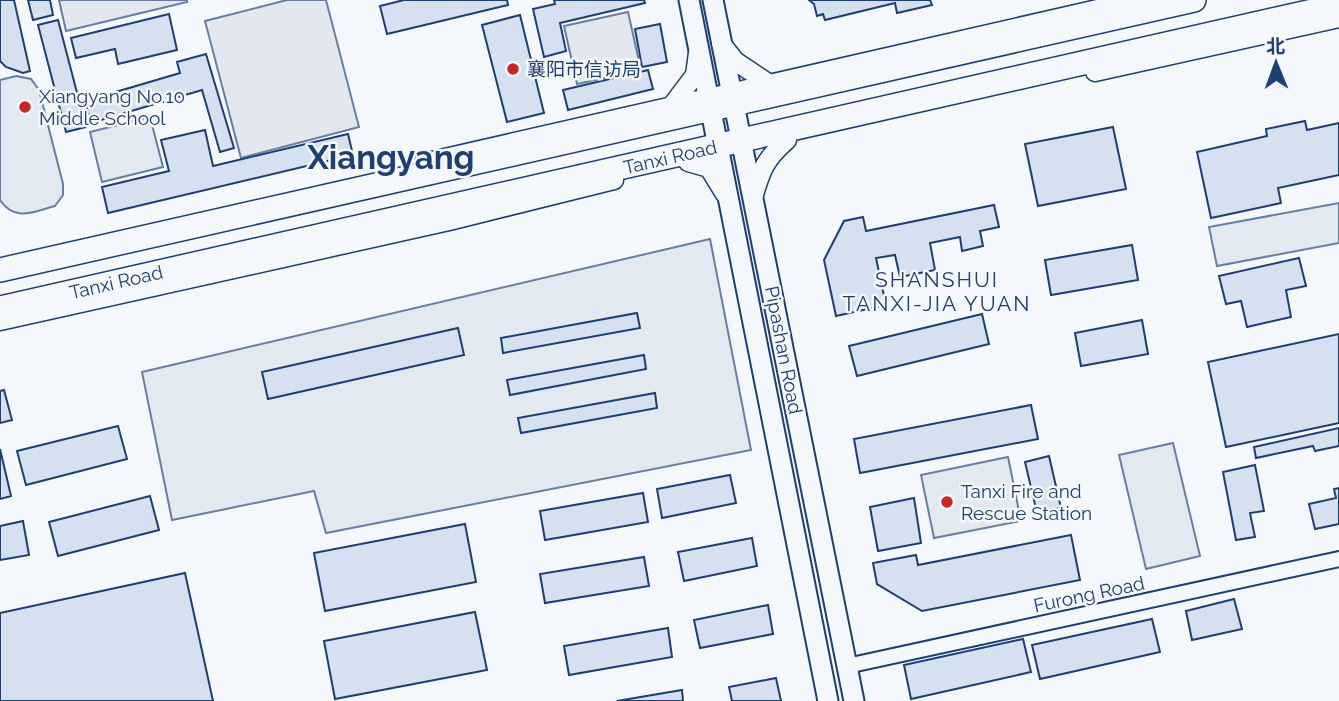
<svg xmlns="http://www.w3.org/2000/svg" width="1339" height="701" font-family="Raleway,'Noto Sans SC',sans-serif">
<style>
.green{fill:#e3e9f0;stroke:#687fa3;stroke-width:2}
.parking{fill:#e3e8f0;stroke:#687fa3;stroke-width:2}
.building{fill:#d5e0f0;stroke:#1d3f73;stroke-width:2}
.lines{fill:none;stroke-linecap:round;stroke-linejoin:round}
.minor-casing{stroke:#1d3f73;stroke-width:18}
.tertiary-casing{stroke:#1d3f73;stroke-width:21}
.secondary-casing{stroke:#1d3f73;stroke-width:23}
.primary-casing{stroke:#1d3f73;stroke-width:26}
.minor{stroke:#f4f7fb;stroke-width:14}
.tertiary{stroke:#f4f7fb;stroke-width:18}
.secondary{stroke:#f4f7fb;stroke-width:19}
.primary{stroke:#f4f7fb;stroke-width:23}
.poi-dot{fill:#c62828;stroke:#f4f7fb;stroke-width:2.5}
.labels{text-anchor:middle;stroke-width:5;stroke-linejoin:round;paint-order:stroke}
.poi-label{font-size:19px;fill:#1d3f73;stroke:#f4f7fb;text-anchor:start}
.street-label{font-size:19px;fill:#1d3f73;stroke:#f4f7fb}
.neighbourhood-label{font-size:21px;letter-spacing:2px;fill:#1d3f73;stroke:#f4f7fb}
.town-label{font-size:33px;font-weight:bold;fill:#1d3f73;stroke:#f4f7fb}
</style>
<rect width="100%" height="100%" fill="#f4f7fb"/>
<!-- green -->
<path class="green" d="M16,76L31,79L39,90L63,184V195L55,206C33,212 15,222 0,200V80Z
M150,117L163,167L102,182L90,132Z
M1339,203V243L1217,266L1209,227Z
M710,239L751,450L326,533L314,491L172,520L142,372Z
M1173,443L1200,556L1146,569L1119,455Z
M1008,457L1021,521L934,538L921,475Z"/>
<!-- parking -->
<path class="parking" d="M59,0H187V2L66,31Z
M287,0H326L359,127L241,158L205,21Z
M628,12L641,70L577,84L564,26Z"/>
<!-- building -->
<path class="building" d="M0,0H14L30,71L23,73L6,67L0,61Z
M28,0H50L53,15L33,20Z
M404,0H507L508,5L387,34L380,6Z
M554,0H644L645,3L560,23L566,51L544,57L533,9L555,4Z
M809,0H930L932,5L897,13L895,3L825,20L823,14L817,16L814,4Z
M169,14L177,50L118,64L115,49L76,58L71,38Z
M520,15L544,113L507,122L482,25Z
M58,20L86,127L66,132L38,25Z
M660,24L667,62L642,67L635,29Z
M206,54L234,148L220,152L202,90L91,123L85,101L180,73L177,62Z
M648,70L653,89L568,110L563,90Z
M1305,121L1307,130L1339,123V175L1278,188L1281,203L1211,218L1197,152L1267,136L1266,129Z
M1113,127L1126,189L1038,206L1025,144Z
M205,130L213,166L348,134L353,155L108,213L102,187L169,171L161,140Z
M994,205L999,227L980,231L983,246L962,251L960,237L930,243L935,270L900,277L895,255L876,258L886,305L836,316L824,260L844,221L863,217L866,231Z
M1132,245L1138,280L1051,295L1045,260Z
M1299,258L1306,286L1286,290L1291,317L1247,327L1241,301L1226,304L1219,276Z
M637,313L640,328L503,353L501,338Z
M982,314L989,344L857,376L849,346Z
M1142,320L1148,354L1081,366L1075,333Z
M458,328L464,355L268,399L262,372Z
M1339,334V423L1226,447L1208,362Z
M644,355L646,369L510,395L507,380Z
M4,390L12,420L0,423V391Z
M655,393L657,408L521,433L518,418Z
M1031,405L1038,439L860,473L854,439Z
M118,426L127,459L26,485L17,451Z
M1339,428V446L1315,451L1313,446L1256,458L1254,447Z
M0,449L11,496L0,499Z
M1049,456L1061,508L1037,513L1025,462Z
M1255,465L1264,511L1250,513L1255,537L1236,540L1223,472Z
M730,475L736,503L662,518L657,489Z
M1339,488V524L1315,529L1309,504L1336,498L1334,489Z
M643,493L648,522L545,540L540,511Z
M150,496L159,530L58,556L49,522Z
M914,498L921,543L878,551L870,507Z
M23,521L29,555L0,560V526Z
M465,524L476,582L325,611L314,553Z
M1071,535L1080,580L922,611L877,584L873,563L916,555L918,565Z
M752,538L757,566L684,581L678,552Z
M644,557L649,586L545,603L540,574Z
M185,573L213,701H0V613Z
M1234,599L1242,629L1192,640L1186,611Z
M768,605L773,634L700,648L694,620Z
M475,612L487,670L335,699L324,641Z
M1152,619L1160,652L1040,679L1032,645Z
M668,628L672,657L569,675L564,646Z
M1023,639L1031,672L911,699L904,665Z
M776,678L781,701H732L729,687Z
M682,690L683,701H617Z"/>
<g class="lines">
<!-- minor casing -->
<g class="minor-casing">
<path id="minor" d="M847,666L1339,559"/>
</g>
<!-- tertiary casing -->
<g class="tertiary-casing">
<path id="tertiary" d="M721,43L735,61L768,83
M1095,72L1339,18
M673,104L695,75L698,53
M688,162L709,168L725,194
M423,163L1137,0
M753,198C761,170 765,159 787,140
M0,321L449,221L614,180"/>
</g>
<!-- secondary casing -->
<g class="secondary-casing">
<path id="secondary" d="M689,0L828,701
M713,0L854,701"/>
</g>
<!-- primary casing -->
<g class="primary-casing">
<path id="primary" d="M0,270L1194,0
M0,308L1339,5"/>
</g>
<!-- minor -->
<use href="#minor" class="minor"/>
<!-- tertiary -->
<use href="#tertiary" class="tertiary"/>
<!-- secondary -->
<use href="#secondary" class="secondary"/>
<!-- primary -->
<use href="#primary" class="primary"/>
</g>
<!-- markers -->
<g class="poi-dot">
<circle cx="513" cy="69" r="7"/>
<circle cx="25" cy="107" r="7"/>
<circle cx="947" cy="502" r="7"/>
</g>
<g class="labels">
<!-- poi labels -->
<g class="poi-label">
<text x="527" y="76">襄阳市信访局</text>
<text x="39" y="103">Xiangyang No.10<tspan x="39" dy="22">Middle School</tspan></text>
<text x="961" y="498">Tanxi Fire and<tspan x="961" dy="22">Rescue Station</tspan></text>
</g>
<!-- street labels -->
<g class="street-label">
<text transform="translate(670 157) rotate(-13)" y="7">Tanxi Road</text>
<text transform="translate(116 282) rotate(-13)" y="7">Tanxi Road</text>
<text transform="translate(784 350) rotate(79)" y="7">Pipashan Road</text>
<text transform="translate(1089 594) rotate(-12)" y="7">Furong Road</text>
</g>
<!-- neighbourhood labels -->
<g class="neighbourhood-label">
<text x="937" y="287">SHANSHUI<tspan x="937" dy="24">TANXI-JIA YUAN</tspan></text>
</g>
<!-- town labels -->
<g class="town-label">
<text x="391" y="169">Xiangyang</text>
</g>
</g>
<!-- north arrow -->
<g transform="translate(1276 63) rotate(359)" stroke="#f4f7fb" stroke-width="5" paint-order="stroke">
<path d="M0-5L12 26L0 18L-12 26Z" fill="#1d3f73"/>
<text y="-10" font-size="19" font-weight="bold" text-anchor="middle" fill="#1d3f73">北</text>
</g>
</svg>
